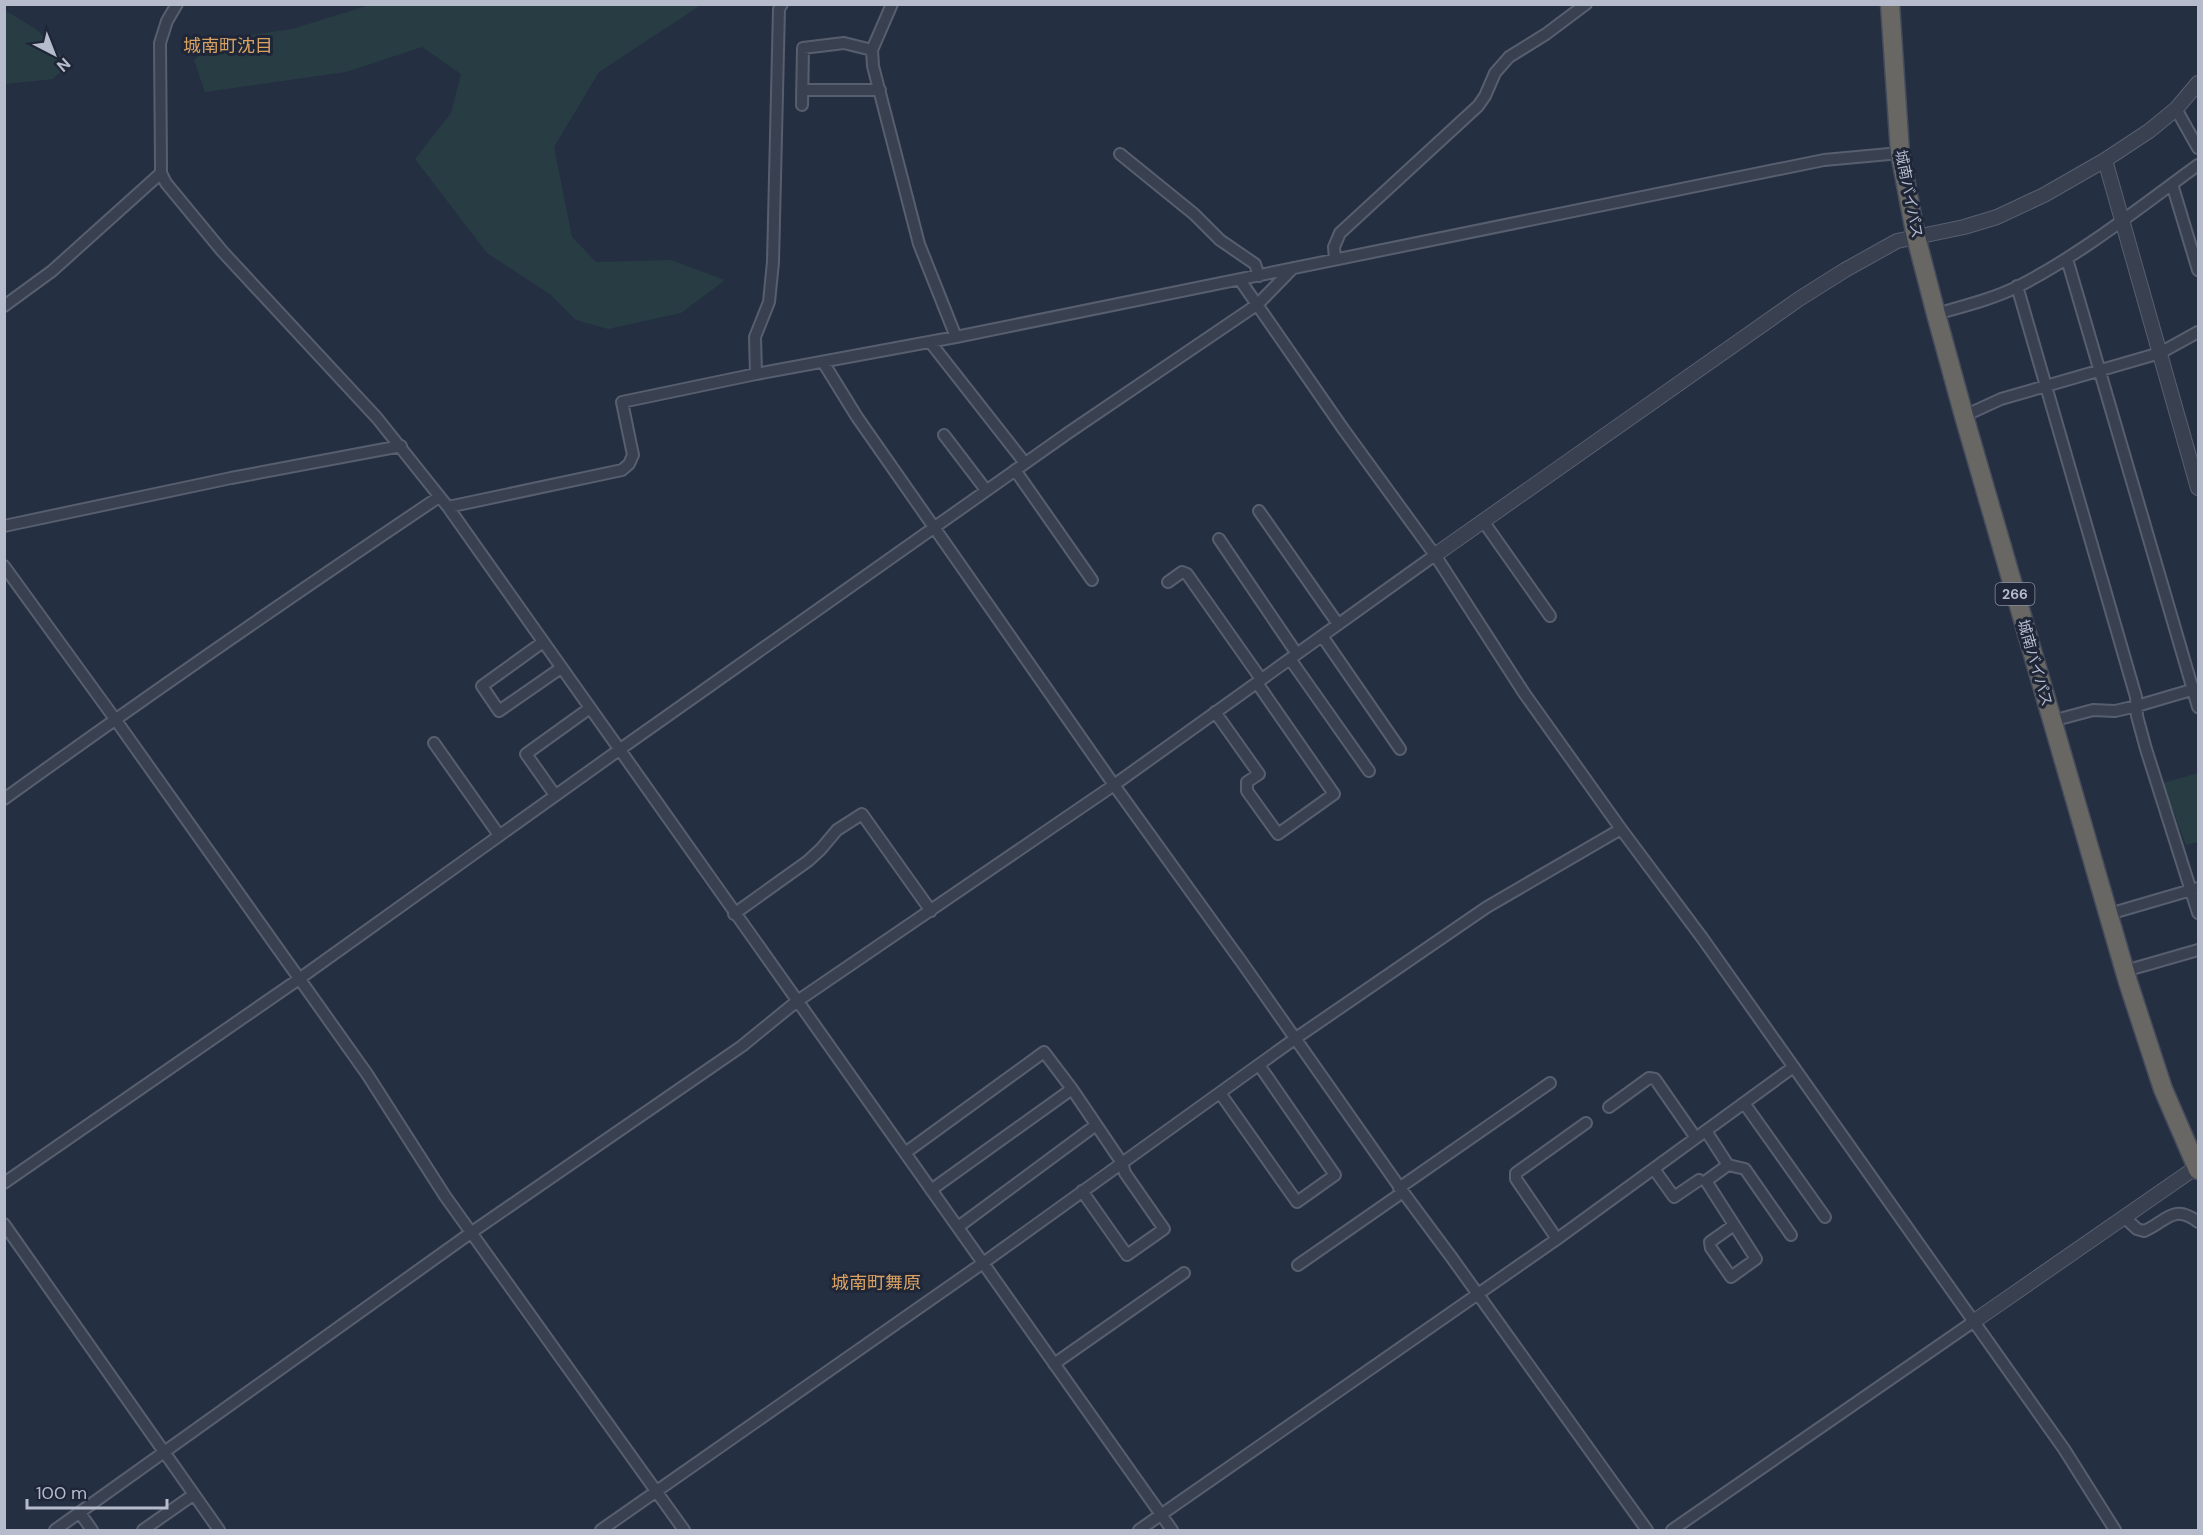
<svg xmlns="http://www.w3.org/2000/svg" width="2203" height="1535" font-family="'DM Sans','Noto Sans JP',sans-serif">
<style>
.green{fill:#273d43}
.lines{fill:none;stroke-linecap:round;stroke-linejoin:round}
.minor-casing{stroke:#575f6f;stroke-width:14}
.tertiary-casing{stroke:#575f6f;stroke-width:16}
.trunk-casing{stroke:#444c5c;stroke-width:21}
.minor{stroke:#394151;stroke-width:10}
.tertiary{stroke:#394151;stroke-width:14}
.trunk{stroke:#686764;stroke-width:18}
.labels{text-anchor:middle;stroke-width:6;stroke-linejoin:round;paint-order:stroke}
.shield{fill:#1e2637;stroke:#888f9f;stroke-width:1.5}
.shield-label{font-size:14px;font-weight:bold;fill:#b6bccc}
.street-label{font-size:15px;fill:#b6bccc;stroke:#1e2637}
.quarter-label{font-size:18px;fill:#d9a263;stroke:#1e2637}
</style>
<rect width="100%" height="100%" fill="#252f42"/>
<!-- green -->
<path class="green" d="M373,4L701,5L599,72L554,147L572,237L596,262L671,260L725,280L681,313L608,329L576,320L551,295L487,253L415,159L451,113L461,74L422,47L346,72L205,92L194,60L222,39L292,29Z
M5,10L37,30L69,64L53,79L5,84Z
M2198,773V842L2186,845L2163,783Z"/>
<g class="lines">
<!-- minor casing -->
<g class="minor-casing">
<path id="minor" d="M177,4L167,21L160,43L161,165V173L166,183L222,251L377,418L448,507L1172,1530
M892,4L872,50L873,66L919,244L956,337
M802,90H880
M802,105L803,48L844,43L872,50
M2176,109L2198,148
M1120,154L1194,214L1220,240L1255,264L1259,276
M2172,184L2198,270
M1335,259L1334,247L1340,233L1478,106L1485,96L1495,73L1509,57L1546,34L1586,4
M2067,259L2198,707
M1240,280L1344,430L1435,555L1524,693L1621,829L1703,939L2064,1449L2115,1530
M2017,286L2136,697L2137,716L2146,749L2198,913
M4,306L52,271L161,173
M1936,314C1964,306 1993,299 2019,286C2083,253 2140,207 2198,165
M930,342L1025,463
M823,362L857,417L1114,785L1243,964L1403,1192L1452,1258L1647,1530
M756,374L755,337L769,302L773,262L779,9L782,4
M1964,416L2001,399L2160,353L2198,332
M944,435L986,490
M1015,470L1092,580
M448,507L622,470L629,464L633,455L622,402L756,374L956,337L1824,160L1900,153
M1259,511L1338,624
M1483,521L1550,616
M4,526L231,478L401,446
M1219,539L1297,654
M4,566L115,719L367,1074L445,1196L684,1530
M1168,582L1182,572L1187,574L1261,679
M1322,636L1400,749
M543,642L482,686L499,711L561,668
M1290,659L1369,771
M1215,712L1259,774L1247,782V791L1278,834L1334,794L1257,683
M2052,721L2093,710L2115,711L2137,706L2198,688
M434,743L499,835
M555,795L526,754L590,708
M4,799C147,696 293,595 439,497
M734,914L808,861L821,849L837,830L862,814L931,911
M2109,914L2198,888
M2125,971L2198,950
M1220,1093L1297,1202L1335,1175L1259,1065
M1744,1103L1825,1217
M1609,1107L1649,1078L1655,1079L1696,1138
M1706,1131L1728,1165L1745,1169L1791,1235
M905,1153L1044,1052L1072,1089L1122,1163L1125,1173L1164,1229L1127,1255L1082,1191
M1728,1165L1706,1181L1756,1259L1731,1277L1711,1248L1710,1242L1734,1225
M1654,1169L1674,1197L1699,1180
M4,1183L299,979L619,750L1068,433L1258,304L1293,268
M1399,1188L1550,1083
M931,1190L1072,1089
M2124,1217L2137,1229L2144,1231C2166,1222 2173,1203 2198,1222
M4,1224L219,1530
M958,1227L1096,1125
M1557,1239L1516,1179V1173L1586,1123
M1298,1265L1403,1192
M1054,1364L1184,1273
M80,1513L92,1530
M55,1530L472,1232L742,1046L796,1002L1114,785L1435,555
M143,1530L193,1495
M601,1530L983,1263L1296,1038L1487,907L1621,829
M1139,1530L1557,1239L1792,1068
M1672,1530L1973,1322"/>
</g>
<!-- tertiary casing -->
<g class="tertiary-casing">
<path id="tertiary" d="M2105,160L2198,488
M1435,555L1799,299L1845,270L1897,241L1964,227L1997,217L2044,195L2105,160L2149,131L2176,109L2198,83
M1973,1322L2198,1166"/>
</g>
<!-- trunk casing -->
<g class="trunk-casing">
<path id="trunk" d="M1890,4L1900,153L1916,237L1936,314L1964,416L2128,982L2163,1089L2198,1170"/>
</g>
<!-- minor -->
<use href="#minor" class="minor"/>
<!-- tertiary -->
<use href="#tertiary" class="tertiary"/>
<!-- trunk -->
<use href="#trunk" class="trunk"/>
</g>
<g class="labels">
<!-- shield labels -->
<rect class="shield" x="1995.5" y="583" width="39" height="22" rx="4.5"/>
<g class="shield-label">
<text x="2015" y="599">266</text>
</g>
<!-- street labels -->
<g class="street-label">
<text transform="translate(1909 194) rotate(79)" y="5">城南バイパス</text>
<text transform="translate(2035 663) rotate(74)" y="5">城南バイパス</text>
</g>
<!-- quarter labels -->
<g class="quarter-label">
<text x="228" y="52">城南町沈目</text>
<text x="876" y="1289">城南町舞原</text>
</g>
</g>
<!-- border -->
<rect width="2203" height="1535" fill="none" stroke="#b6bccc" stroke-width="12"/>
<!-- north arrow -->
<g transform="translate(54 54) rotate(138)" stroke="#1e2637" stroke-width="4.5" paint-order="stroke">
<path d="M0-4.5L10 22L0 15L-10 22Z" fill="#b6bccc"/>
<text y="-9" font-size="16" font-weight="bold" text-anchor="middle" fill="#b6bccc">N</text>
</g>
<!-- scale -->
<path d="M27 1499v9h140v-9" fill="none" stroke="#b6bccc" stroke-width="3"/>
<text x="36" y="1499" font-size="18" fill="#b6bccc" stroke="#1e2637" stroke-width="4.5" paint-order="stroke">100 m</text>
</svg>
